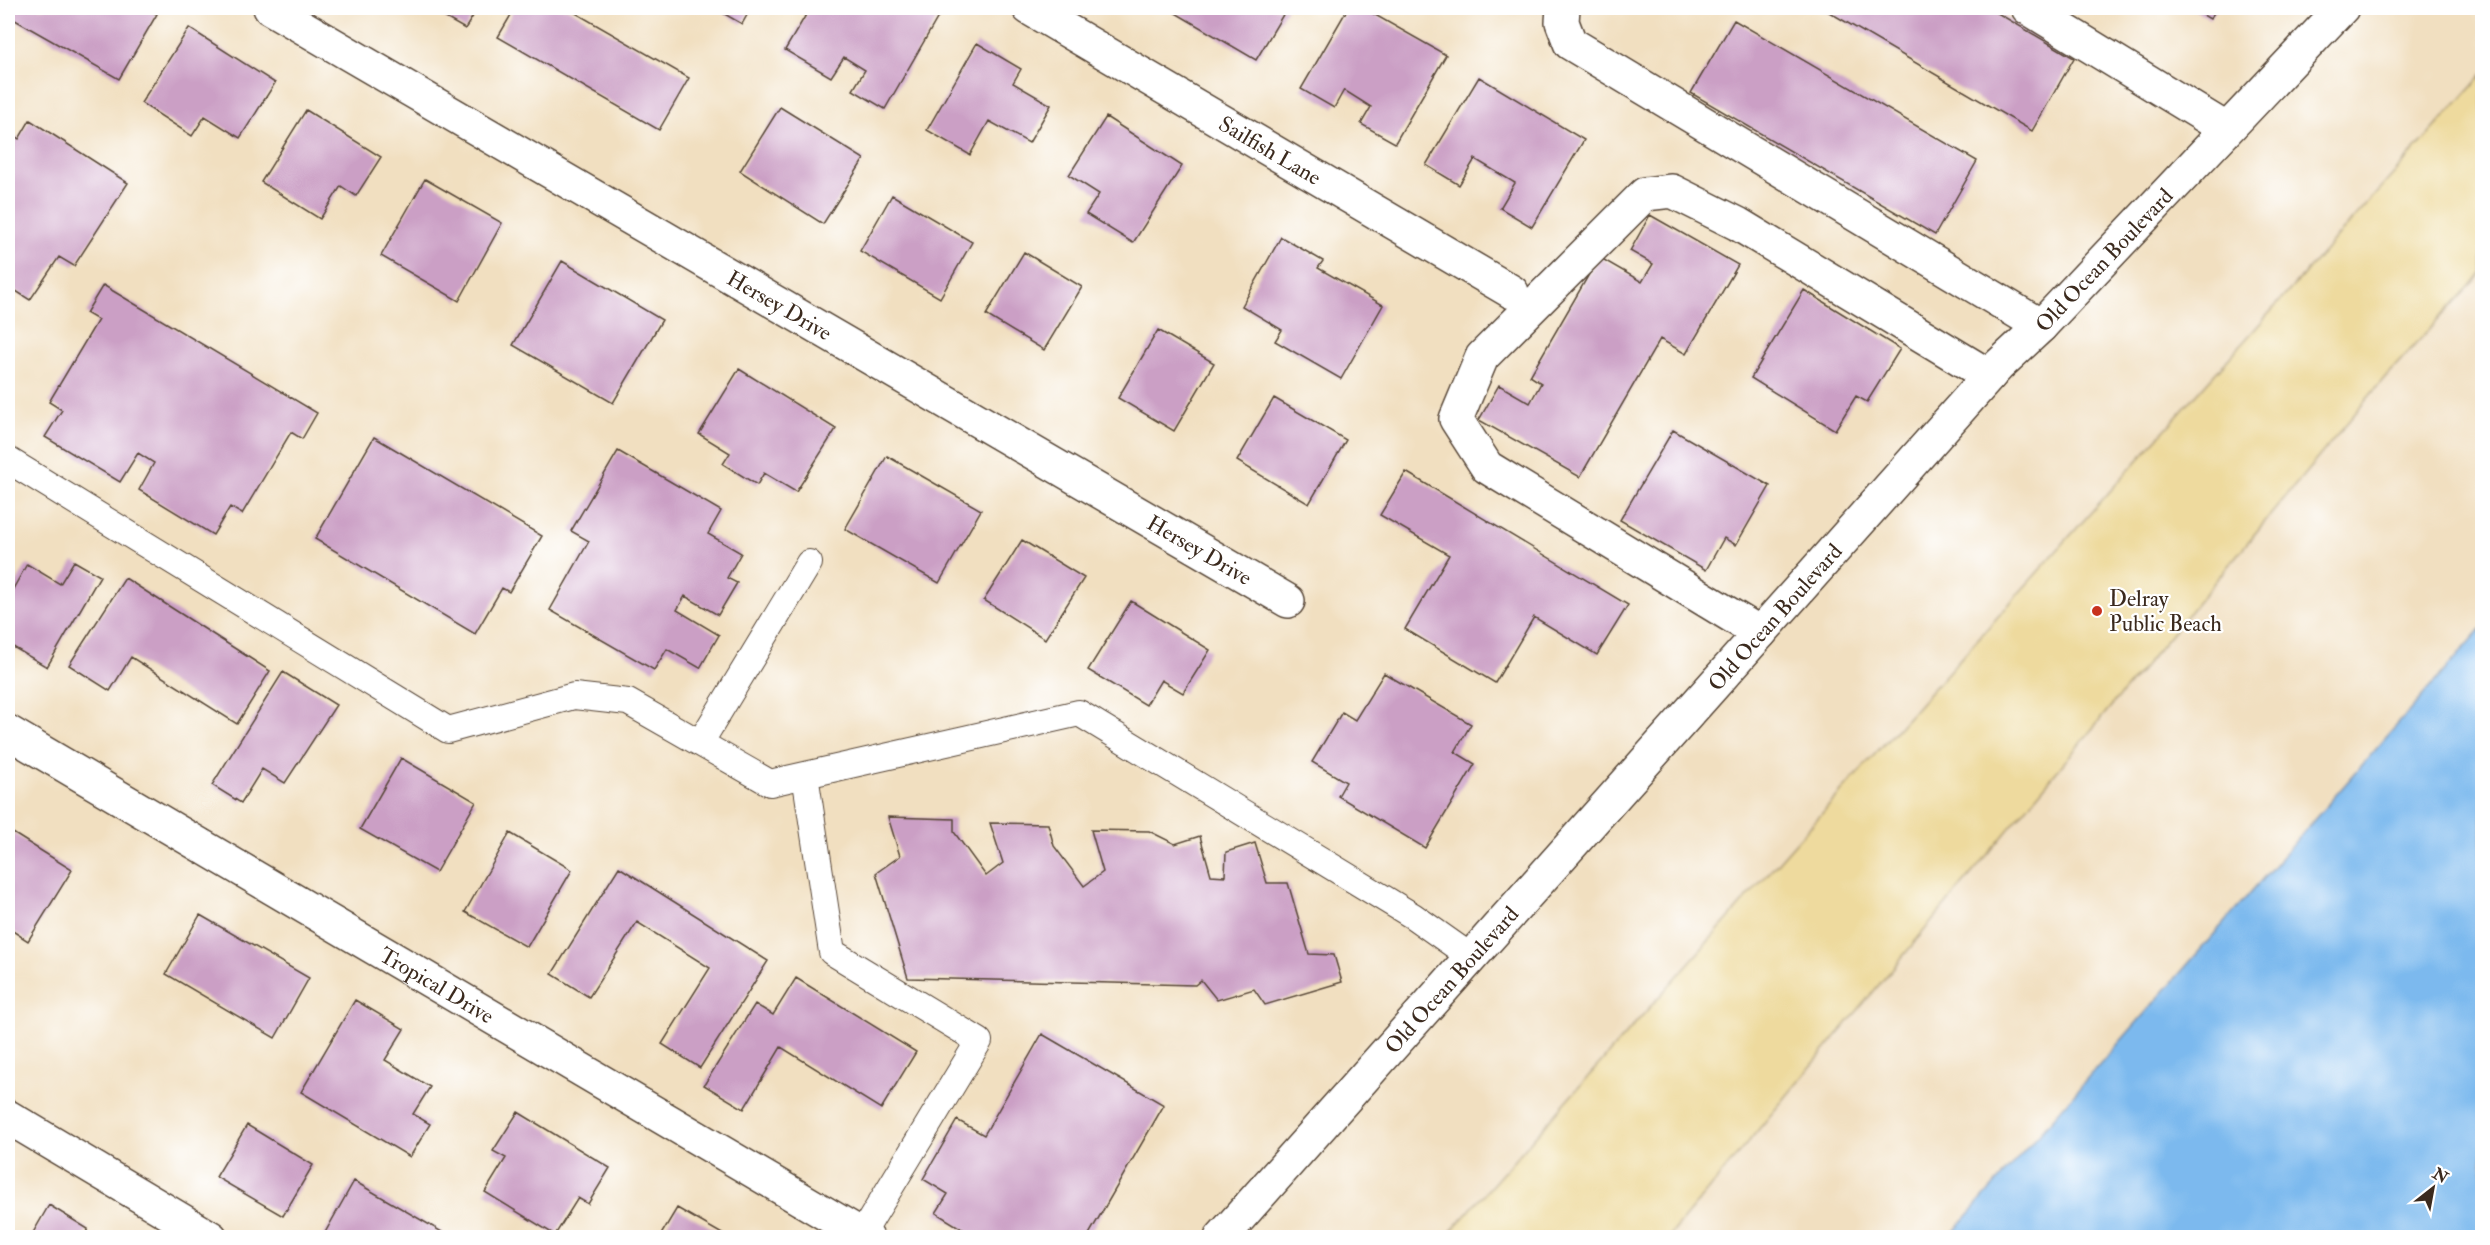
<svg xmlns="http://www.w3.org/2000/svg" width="2490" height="1245" font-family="'IM FELL Double Pica',serif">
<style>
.sand{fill:#eeda9e;stroke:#94825e;stroke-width:1.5}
.water{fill:#7bb9ee;stroke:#5b7286;stroke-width:1.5}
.building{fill:#cb9fc5}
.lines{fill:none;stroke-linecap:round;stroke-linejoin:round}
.service-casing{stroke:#564536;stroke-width:28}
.minor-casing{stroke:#564536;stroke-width:36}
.service{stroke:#fff;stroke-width:26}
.minor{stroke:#fff;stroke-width:33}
.poi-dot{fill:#c8321e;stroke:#fff;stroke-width:2}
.labels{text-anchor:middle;stroke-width:4.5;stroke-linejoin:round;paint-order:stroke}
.street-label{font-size:22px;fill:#3b2a1e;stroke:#fff}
.poi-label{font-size:22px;fill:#3b2a1e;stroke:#fff;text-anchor:start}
</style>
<rect width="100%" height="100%" fill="#fff"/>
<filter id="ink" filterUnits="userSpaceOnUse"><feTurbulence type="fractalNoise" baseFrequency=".0167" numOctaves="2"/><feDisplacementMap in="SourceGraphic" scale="12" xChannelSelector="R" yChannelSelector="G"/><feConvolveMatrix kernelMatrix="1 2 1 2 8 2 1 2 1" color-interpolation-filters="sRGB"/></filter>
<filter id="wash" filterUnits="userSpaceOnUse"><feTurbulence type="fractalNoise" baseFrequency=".008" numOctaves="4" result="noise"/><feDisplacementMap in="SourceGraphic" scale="24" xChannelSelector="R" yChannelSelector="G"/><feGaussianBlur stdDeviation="1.35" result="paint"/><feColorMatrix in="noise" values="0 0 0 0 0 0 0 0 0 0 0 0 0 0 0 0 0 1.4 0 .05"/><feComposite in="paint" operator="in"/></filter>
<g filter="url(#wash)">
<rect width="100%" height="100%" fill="#f1dfc0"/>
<!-- sand -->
<path class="sand" d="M2482,75V273L2387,375L1669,1237H1446L1791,848Z"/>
<!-- water -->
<path class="water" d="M2482,628V1237H1949Z"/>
<g id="blocks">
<!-- building -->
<path class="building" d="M8,8H145L157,14L119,79L8,16Z
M428,8H478L465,29Z
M515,8H567L689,78L659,130L498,37Z
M714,8H751L742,24Z
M810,8H921L938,17L885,109L853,90L865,70L844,57L831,77L785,50Z
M1167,8H1287L1256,60Z
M1348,8H1363L1446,55L1395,143L1361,124L1371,107L1344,90L1334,108L1301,89Z
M1822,8H1989L2074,58L2032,131Z
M2191,8H2217L2210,19Z
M1734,20L1977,161L1935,235L1691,93Z
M189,28L275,83L240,138L205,116L192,136L141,103Z
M977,43L1021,69L1013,83L1051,105L1029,143L989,121L970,155L927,130Z
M1479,77L1584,140L1532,227L1500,208L1515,183L1475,159L1459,185L1426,165Z
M780,107L864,159L823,224L740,171Z
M306,110L381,157L356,196L341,186L320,219L261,182Z
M1106,117L1182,166L1133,243L1086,214L1099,194L1069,175Z
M30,120L128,183L74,266L59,257L30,300L8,286V132L19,139Z
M425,179L502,223L459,301L381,256Z
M892,195L972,242L940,298L860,251Z
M1650,215L1738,265L1686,354L1660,339L1580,477L1479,420L1499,385L1530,403L1541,383L1530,376L1599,257L1642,282L1653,264L1630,251Z
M1281,237L1323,261L1318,268L1383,305L1341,379L1275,341L1282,330L1242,306Z
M1024,252L1082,287L1044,350L986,315Z
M562,261L662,320L613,403L513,345Z
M103,285L317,413L302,439L291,432L242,514L230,507L213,535L139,490L154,463L138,453L120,482L45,437L62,410L49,402L98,320L86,313Z
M1804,290L1900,349L1867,402L1856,396L1835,430L1751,378Z
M1158,330L1214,363L1174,431L1118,398Z
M739,369L836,429L796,492L764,473L757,485L723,464L730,453L699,434Z
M1274,398L1346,440L1309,504L1237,461Z
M1673,430L1770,486L1736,545L1724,538L1706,570L1620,520Z
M374,437L542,536L509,592L502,588L475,634L315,539Z
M618,451L721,511L708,534L741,553L727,578L737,583L718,615L685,596L677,610L719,635L700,668L667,649L654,670L550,610L589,541L571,531Z
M887,456L981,510L939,583L845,529Z
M1406,472L1628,605L1597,655L1534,617L1495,683L1405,629L1449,555L1380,515Z
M1022,540L1084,578L1045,639L984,600Z
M74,561L100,576L47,667L8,644V598L27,564L60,584Z
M125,578L270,671L237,724L131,657L110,691L69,665Z
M1131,601L1210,650L1183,693L1161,680L1146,705L1088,670Z
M283,672L336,705L285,783L262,769L241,803L212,785Z
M1384,673L1471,724L1455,752L1475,764L1425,848L1338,796L1346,782L1312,762L1342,712L1355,720Z
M401,758L476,802L436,872L360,829Z
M888,817L954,819V832L986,876L1003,863L990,823L1048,824L1054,846L1084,886L1103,872L1091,830L1149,831L1175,844L1200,836L1211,875L1225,876L1226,852L1255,843L1267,883H1288L1309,954L1334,955L1342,982L1265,1005L1254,989L1217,1000L1201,980L1195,985L908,978L876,873L900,856Z
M8,830L72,870L28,941L8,928Z
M510,833L572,870L527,947L465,912Z
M619,867L768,961L700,1068L662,1044L710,968L637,922L589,997L552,974Z
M200,915L309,978L275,1038L166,974Z
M796,978L916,1052L881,1109L781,1047L744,1109L704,1085L755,1004L773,1015Z
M355,1000L404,1029L385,1060L430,1087L413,1114L430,1124L410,1157L301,1092Z
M1042,1034L1164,1105L1087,1238H977L936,1213L948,1194L923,1179L957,1120L984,1135Z
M518,1112L610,1168L588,1204L578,1198L555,1235L485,1192L506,1158L493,1151Z
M247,1125L313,1165L283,1216L216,1177Z
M354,1181L442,1232L439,1238H322Z
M49,1205L88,1229L83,1238H30Z
M677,1208L724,1235L722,1238H659Z"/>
</g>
</g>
<g filter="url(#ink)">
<use href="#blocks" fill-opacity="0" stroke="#564536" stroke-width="1.5"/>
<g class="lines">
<!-- service casing -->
<g class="service-casing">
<path id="service" d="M8,460L448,730L574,696L628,702L770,783L1079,713L1413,916L1471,957
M700,743L809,563
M805,775L832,952L979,1041L862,1234"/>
</g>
<!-- minor casing -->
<g class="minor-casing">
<g id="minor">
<path id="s1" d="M270,8L1288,601"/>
<path id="s2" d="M1029,8L1512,292"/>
<path d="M1563,8L1562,22L1570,43L2041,326"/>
<path d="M2028,8L2226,129"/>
<path d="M1760,633L1487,467L1456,419L1482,357L1645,194L1672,191L1738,224L1989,376"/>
<path id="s3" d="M8,732L867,1238"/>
<path d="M8,1117L211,1238"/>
<path id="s4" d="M1221,1238L1998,366L2041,326L2342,8"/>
</g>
</g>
<!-- service -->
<use href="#service" class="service"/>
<!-- minor -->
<use href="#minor" class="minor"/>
</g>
</g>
<!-- markers -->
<circle class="poi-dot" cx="2097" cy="611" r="6"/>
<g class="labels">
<!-- street labels -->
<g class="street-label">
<text dy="8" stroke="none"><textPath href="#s2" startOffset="280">Sailfish Lane</textPath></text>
<text dy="8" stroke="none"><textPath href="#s4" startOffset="1318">Old Ocean Boulevard</textPath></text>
<text dy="8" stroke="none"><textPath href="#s1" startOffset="590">Hersey Drive</textPath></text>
<text dy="8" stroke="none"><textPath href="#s1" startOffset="1076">Hersey Drive</textPath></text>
<text dy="8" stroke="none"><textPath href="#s4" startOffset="832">Old Ocean Boulevard</textPath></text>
<text dy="8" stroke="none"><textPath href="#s4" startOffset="346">Old Ocean Boulevard</textPath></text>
<text dy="8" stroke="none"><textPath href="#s3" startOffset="498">Tropical Drive</textPath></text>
</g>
<!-- poi labels -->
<g class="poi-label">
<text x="2109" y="606">Delray<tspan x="2109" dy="25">Public Beach</tspan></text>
</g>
</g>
<!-- margin -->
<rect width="2490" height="1245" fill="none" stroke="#fff" stroke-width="30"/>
<!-- north arrow -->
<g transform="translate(2433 1188) rotate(31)" stroke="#ffffff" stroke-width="4.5" paint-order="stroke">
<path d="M0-4.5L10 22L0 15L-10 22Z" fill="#3b2a1e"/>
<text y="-9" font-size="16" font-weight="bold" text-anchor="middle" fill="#3b2a1e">N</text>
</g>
</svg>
